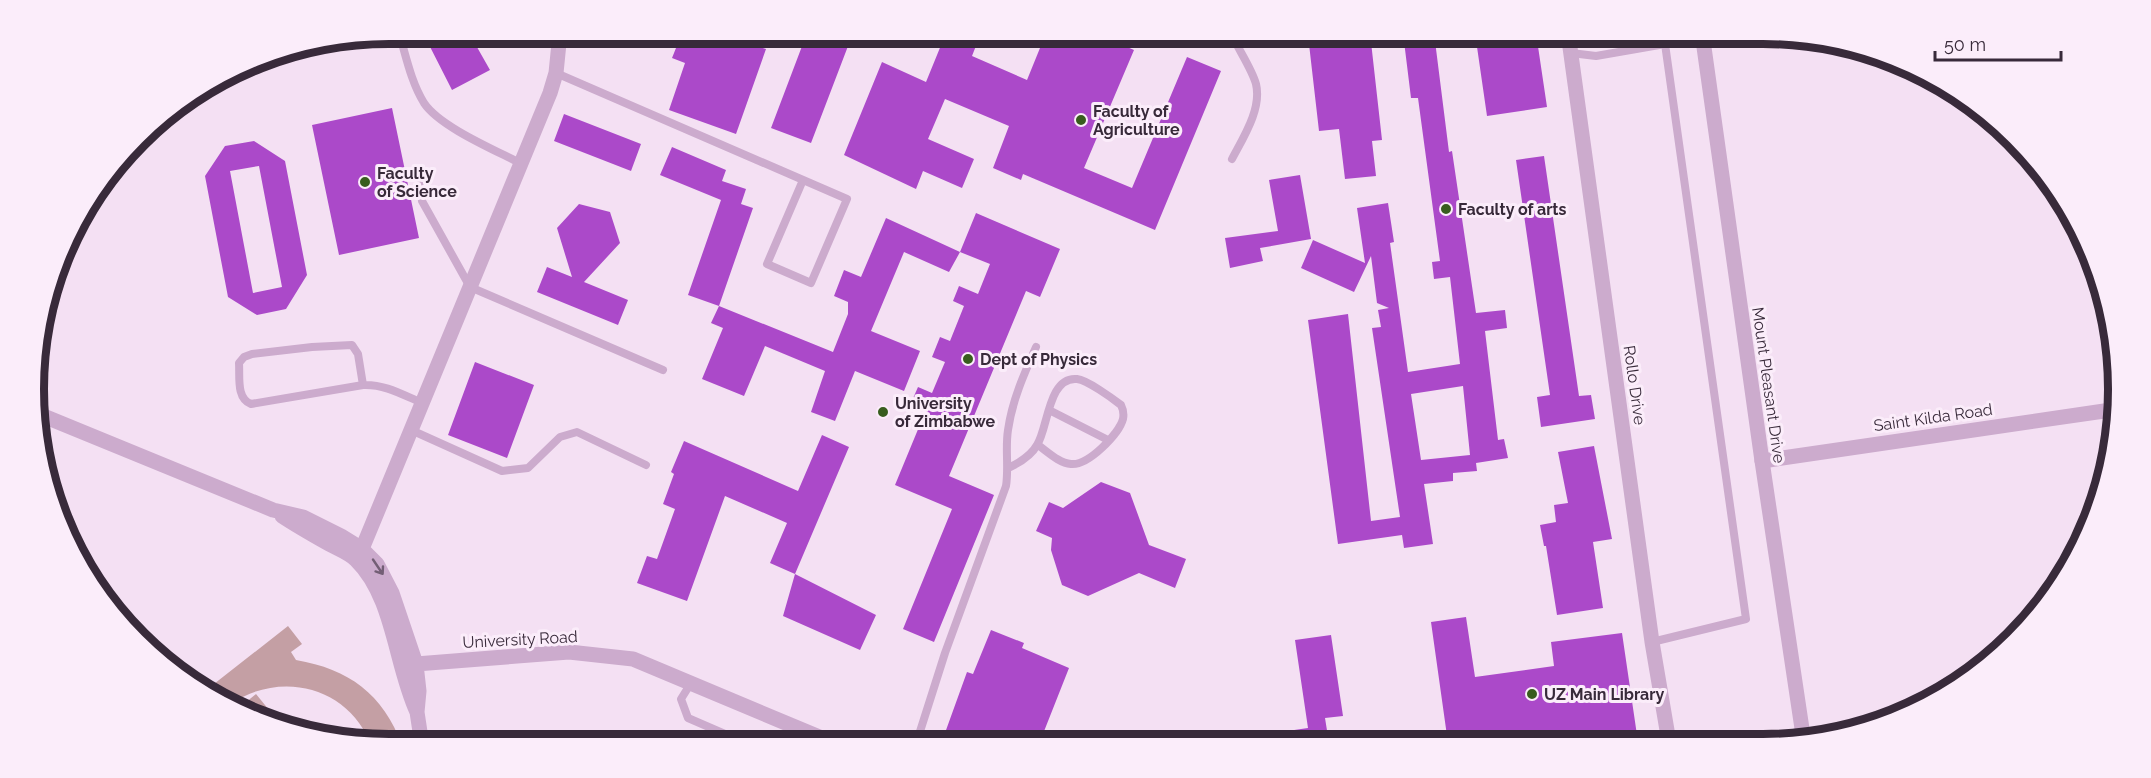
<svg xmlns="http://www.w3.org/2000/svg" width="2151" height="778" font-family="Raleway,sans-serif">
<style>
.green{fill:#c49fa4}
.building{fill:#ab49c9;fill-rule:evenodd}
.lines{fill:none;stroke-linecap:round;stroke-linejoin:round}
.service{stroke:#ccabcd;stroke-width:8}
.minor{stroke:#ccabcd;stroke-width:15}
.tertiary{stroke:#ccabcd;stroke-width:15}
.oneway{stroke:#735e75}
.poi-dot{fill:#385d1e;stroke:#fbedfa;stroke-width:2}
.labels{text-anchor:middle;stroke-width:6;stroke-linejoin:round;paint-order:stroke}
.poi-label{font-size:16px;font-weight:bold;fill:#382a3a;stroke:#fbedfa;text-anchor:start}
.street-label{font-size:16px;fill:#382a3a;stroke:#fbedfa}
.rim{fill:none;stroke:#382a3a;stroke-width:8}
</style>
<rect width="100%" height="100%" fill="#f4e0f3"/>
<!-- green -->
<path class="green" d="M288,626L302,644L291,652L296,660C349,669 383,694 402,745L370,742C346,686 281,671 232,703L205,691Z
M256,694L282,726L240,707Z"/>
<!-- building -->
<path class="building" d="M423,33H469L490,70L452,90Z
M682,33H718L747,45L748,43L766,49L736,134L669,110L685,63L672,58Z
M807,33H853L811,143L771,128Z
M946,33H981L972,56L1027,80L1040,48L1005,33H1095L1134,50L1084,168L1132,188L1187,57L1221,71L1155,230L1023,174L1021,180L993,168L1009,126L945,99L928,139L974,159L962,188L923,171L916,189L844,155L882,62L926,82Z
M1317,33H1370L1382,140L1372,141L1376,176L1345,179L1339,129L1319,131L1309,44L1318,42Z
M1403,33H1434L1449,152L1452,151L1476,313L1505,310L1507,328L1485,331L1498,440L1504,439L1508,458L1476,463L1477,471L1453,473V481L1424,484L1433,544L1404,548L1402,535L1338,544L1308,320L1348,314L1371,521L1400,517L1372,328L1381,327L1378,310L1389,308L1377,303L1371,256L1354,292L1301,268L1313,240L1365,263L1357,208L1388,203L1394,242L1390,243L1408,372L1460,364L1450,277L1434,279L1432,262L1440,261L1418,98H1411ZM1463,386L1470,455L1421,460L1411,394Z
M1521,33H1536L1547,107L1487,116L1476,40Z
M392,108L419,238L339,255L312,125Z
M564,114L641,144L631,171L554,141Z
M254,141L285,161L307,275L286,309L257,315L228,297L205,176L225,146ZM259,166L282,287L253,293L230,171Z
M672,147L726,170L722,181L746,189L741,204L753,208L719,306L688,295L721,200L660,175Z
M1544,156L1579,396L1591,395L1595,419L1541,427L1537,397L1550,395L1516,160Z
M1300,175L1311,239L1260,248L1263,261L1230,268L1225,238L1278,231L1269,180Z
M579,204L610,212L620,243L584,282L628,300L618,325L537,292L547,267L572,277L557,228Z
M976,213L1060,249L1040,297L1026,291L949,476L994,495L934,642L903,629L952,509L895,485L926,410L911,403L918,387L932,393L945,362L932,357L940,337L950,341L964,306L953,301L959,286L978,294L990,264L960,252Z
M886,218L960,252L949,272L904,252L871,331L920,351L904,391L855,371L835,421L811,412L825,371L765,346L744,396L702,379L723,328L711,323L719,306L833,352L848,314V302L834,296L844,270L861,277Z
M475,362L534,385L507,458L448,435Z
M822,435L849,447L795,574L770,563L787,523L725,496L687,601L637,583L647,556L657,559L675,509L663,504L674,474L671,472L684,441L798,491Z
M1594,446L1612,539L1593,542L1603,608L1557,615L1546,546H1544L1540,525L1556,522L1554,505L1568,503L1558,452Z
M1101,482L1130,493L1149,545L1186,559L1175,588L1139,573L1088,596L1062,585L1051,550L1052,538L1036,531L1049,502L1063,508Z
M795,574L876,615L860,650L783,616Z
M1466,617L1475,677L1554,666L1551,642L1622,633L1638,742H1558V738L1529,743H1448L1431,622Z
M991,630L1024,643L1022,648L1069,668L1039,744H941L967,672L973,674Z
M1331,635L1343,716L1325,718L1329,743H1261L1260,735L1308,728L1295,640Z"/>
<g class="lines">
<!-- service -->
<path class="service" d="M399,33C406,56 411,82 424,103C440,127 495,150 522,164
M1231,33C1238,49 1252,69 1256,84C1262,109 1243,138 1232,159
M1571,53L1596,56L1665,44L1746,619L1652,642
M556,73L847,199L811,283L767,264L803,180
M420,182L422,201L470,287L663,370
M363,385L358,354L352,345L312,347L252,354L244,357L239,363C240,377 236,398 251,404L363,385C385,384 403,395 422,403
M1049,410L1108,440
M411,430L502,471L528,468L560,437L577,432L646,465
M1008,468C1019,463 1031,456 1037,445C1048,429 1048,376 1077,379C1087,380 1112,398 1121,405C1123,409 1124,414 1123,419C1119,434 1088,466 1071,464C1059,463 1048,452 1038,445
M691,683L681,699L688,718L748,744
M916,744L945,653L1006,486C1009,467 1005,449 1008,430C1012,401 1024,374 1036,347"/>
<!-- minor -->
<path class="minor" d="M1568,33L1652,642L1669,742
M41,415L273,510L303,517L341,536L362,549L377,564L392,593L416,664L419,691L417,712L422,745
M1762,461L2111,410
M282,516C297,526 313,535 329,544C338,549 349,553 356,560C394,597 395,665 417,712
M355,558L362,549L550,93L556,73L560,33
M402,667L416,664L569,652L633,659L836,744"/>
<!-- tertiary -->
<path class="tertiary" d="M1702,33L1762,461L1804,742"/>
</g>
<!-- one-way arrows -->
<defs><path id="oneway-shaft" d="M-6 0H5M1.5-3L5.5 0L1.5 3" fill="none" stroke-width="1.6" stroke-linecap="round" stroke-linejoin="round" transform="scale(1.5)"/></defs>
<use class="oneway" href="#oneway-shaft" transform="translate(378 567) rotate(56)"/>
<!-- markers -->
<g class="poi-dot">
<circle cx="1081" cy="120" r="6"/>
<circle cx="365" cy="182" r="6"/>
<circle cx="1446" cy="209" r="6"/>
<circle cx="968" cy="359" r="6"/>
<circle cx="883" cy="412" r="6"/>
<circle cx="1532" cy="694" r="6"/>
</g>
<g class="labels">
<!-- poi labels -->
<g class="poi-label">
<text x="1093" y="117">Faculty of<tspan x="1093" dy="18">Agriculture</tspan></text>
<text x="377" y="179">Faculty<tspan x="377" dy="18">of Science</tspan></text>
<text x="1458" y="215">Faculty of arts</text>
<text x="980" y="365">Dept of Physics</text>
<text x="895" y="409">University<tspan x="895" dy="18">of Zimbabwe</tspan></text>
<text x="1544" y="700">UZ Main Library</text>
</g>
<!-- street labels -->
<g class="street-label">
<text transform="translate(1635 385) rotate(82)" y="6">Rollo Drive</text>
<text transform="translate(1769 385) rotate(82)" y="6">Mount Pleasant Drive</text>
<text transform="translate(1933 417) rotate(-8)" y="6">Saint Kilda Road</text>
<text transform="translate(520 639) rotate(-3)" y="6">University Road</text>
</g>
</g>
<!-- crop -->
<path d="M0 0H2151V778H0ZM389 44H1763A345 345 0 0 1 2108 389V389A345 345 0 0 1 1763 734H389A345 345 0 0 1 44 389V389A345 345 0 0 1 389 44Z" fill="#fbedfa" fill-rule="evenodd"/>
<path class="rim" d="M389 44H1763A345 345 0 0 1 2108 389V389A345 345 0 0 1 1763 734H389A345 345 0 0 1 44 389V389A345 345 0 0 1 389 44Z"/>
<!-- scale -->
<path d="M1935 51v9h126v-9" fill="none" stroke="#382a3a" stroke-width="3"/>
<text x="1944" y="51" font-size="18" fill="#382a3a" stroke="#fbedfa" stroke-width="4.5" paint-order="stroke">50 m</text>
</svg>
